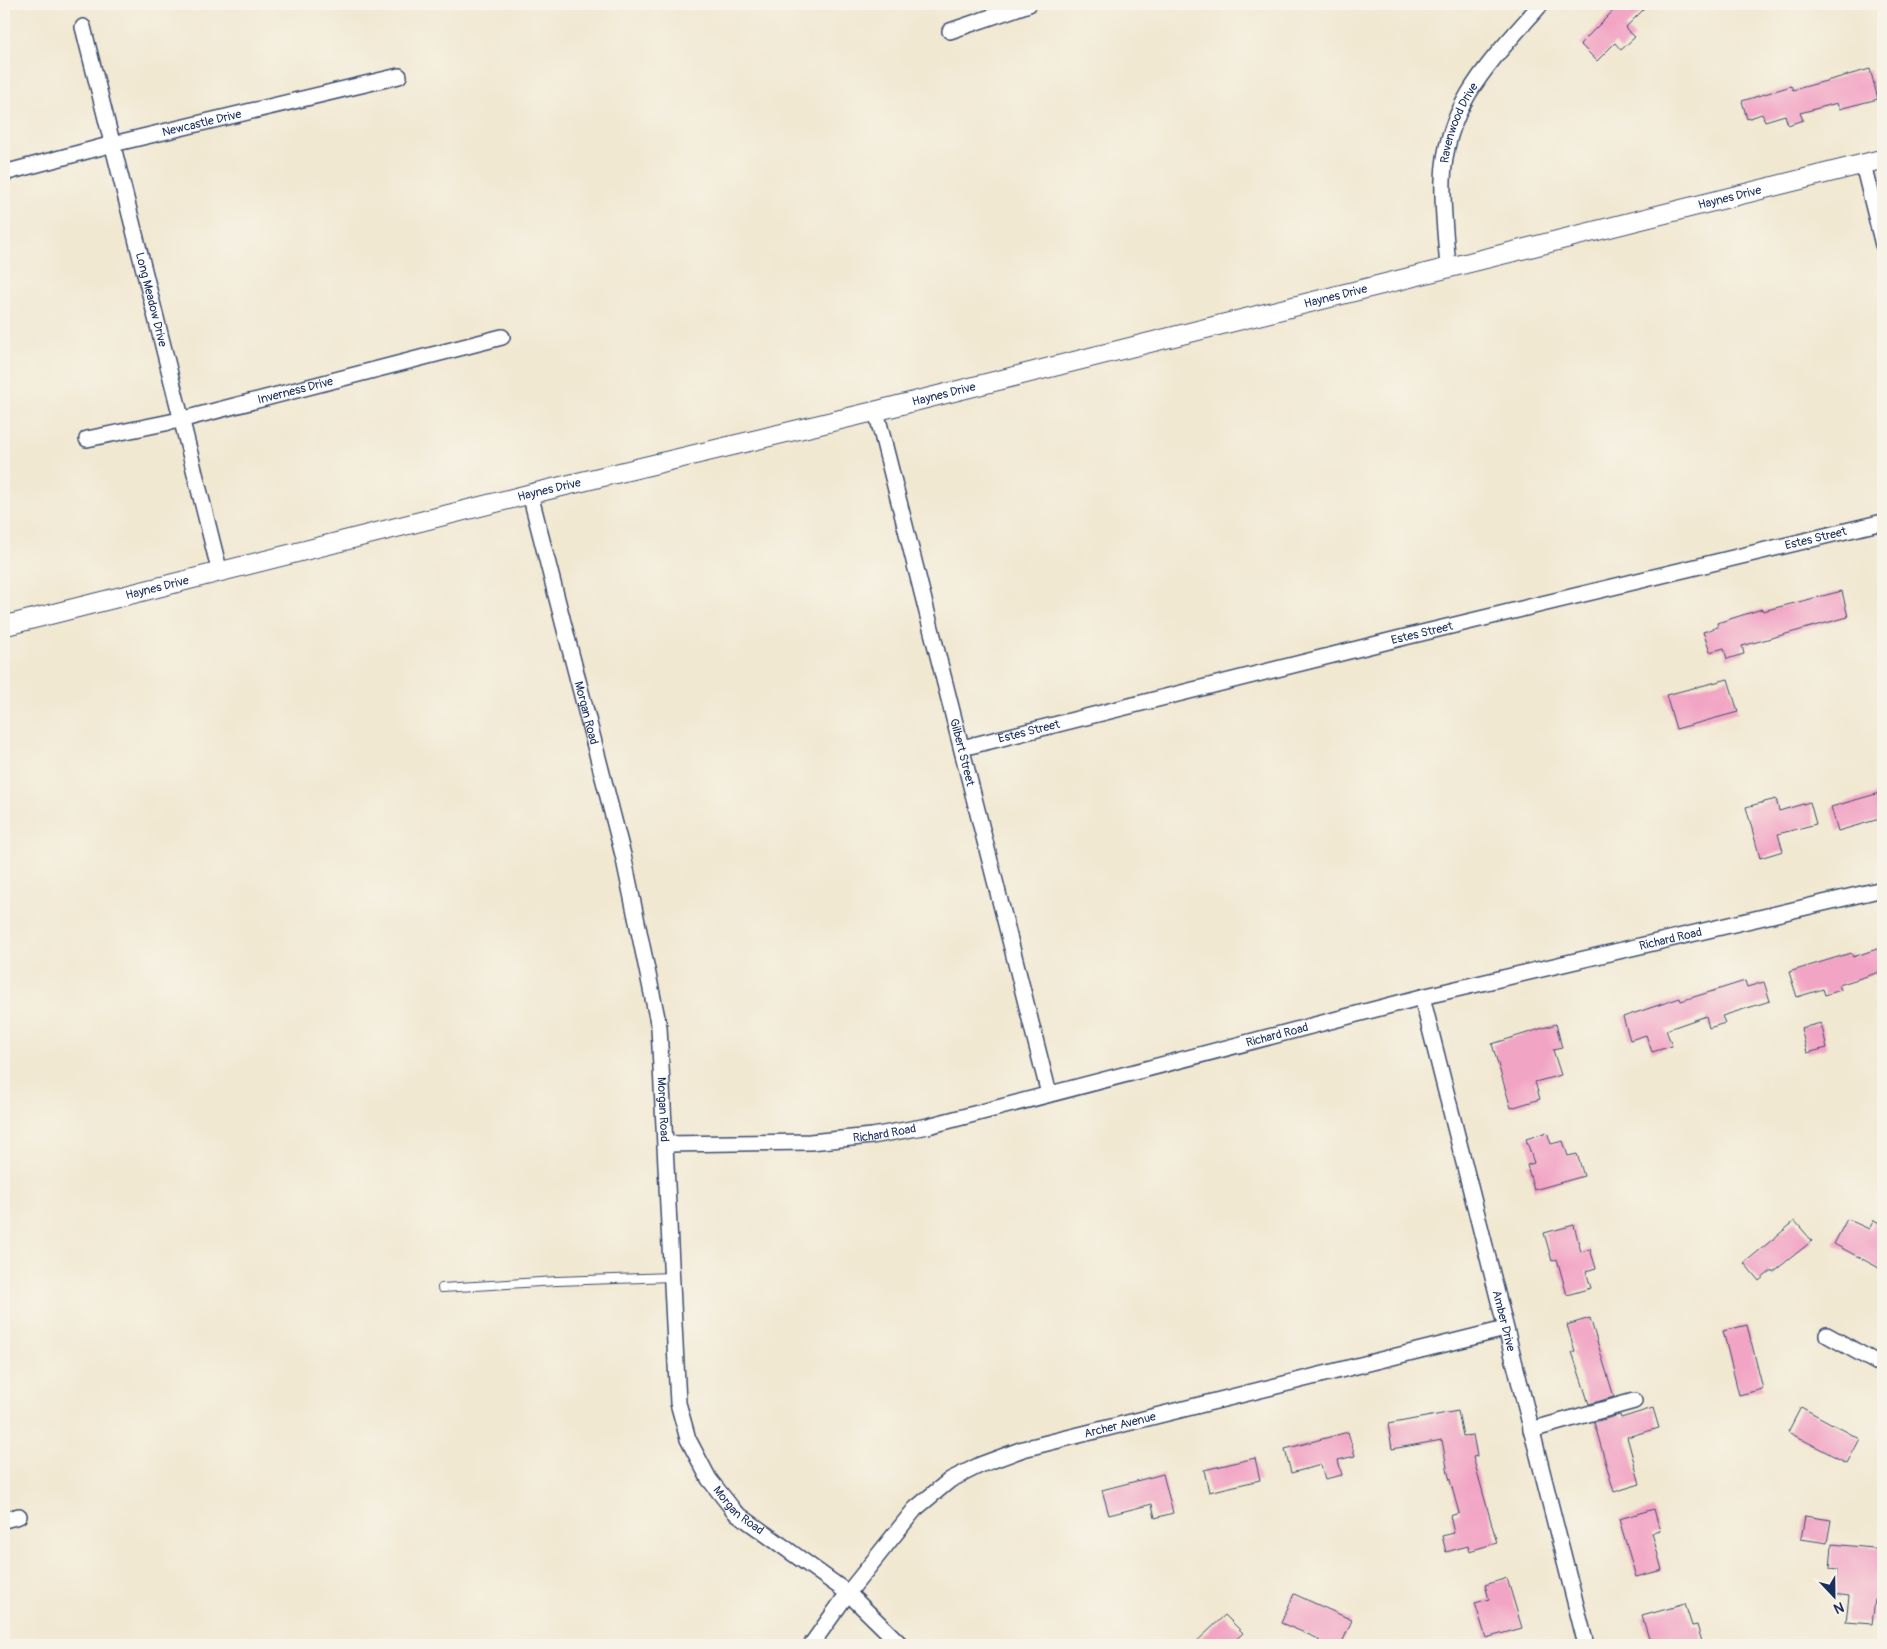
<svg xmlns="http://www.w3.org/2000/svg" width="1887" height="1649" font-family="Pangolin,sans-serif">
<style>
.building{fill:#f2a4c4}
.lines{fill:none;stroke-linecap:round;stroke-linejoin:round}
.service-casing{stroke:#3b4b6f;stroke-width:10}
.minor-casing{stroke:#3b4b6f;stroke-width:18}
.tertiary-casing{stroke:#3b4b6f;stroke-width:21}
.service{stroke:#fff;stroke-width:8}
.minor{stroke:#fff;stroke-width:15}
.tertiary{stroke:#fff;stroke-width:19}
.labels{text-anchor:middle;stroke-width:5;stroke-linejoin:round;paint-order:stroke}
.street-label{font-size:12px;fill:#1b2f5e;stroke:#f7f3e8}
</style>
<rect width="100%" height="100%" fill="#f7f3e8"/>
<filter id="ink" filterUnits="userSpaceOnUse"><feTurbulence type="fractalNoise" baseFrequency=".02" numOctaves="2"/><feDisplacementMap in="SourceGraphic" scale="10" xChannelSelector="R" yChannelSelector="G"/><feConvolveMatrix kernelMatrix="1 2 1 2 8 2 1 2 1" color-interpolation-filters="sRGB"/></filter>
<filter id="wash" filterUnits="userSpaceOnUse"><feTurbulence type="fractalNoise" baseFrequency=".0096" numOctaves="4" result="noise"/><feDisplacementMap in="SourceGraphic" scale="20" xChannelSelector="R" yChannelSelector="G"/><feGaussianBlur stdDeviation="1.12" result="paint"/><feColorMatrix in="noise" values="0 0 0 0 0 0 0 0 0 0 0 0 0 0 0 0 0 1.4 0 .05"/><feComposite in="paint" operator="in"/></filter>
<g filter="url(#wash)">
<rect width="100%" height="100%" fill="#f1e8d1"/>
<g id="blocks">
<!-- building -->
<path class="building" d="M1620,4H1649L1625,28L1635,37L1621,50L1615,43L1597,61L1580,44Z
M1870,69L1878,99L1839,109L1837,103L1800,113L1803,120L1788,125L1785,115L1765,121L1762,114L1747,119L1742,101L1791,86L1793,90Z
M1842,591L1848,617L1742,646L1744,654L1727,659L1724,648L1710,652L1703,632L1718,627L1717,623L1762,609L1763,611Z
M1728,679L1738,712L1676,729L1666,695Z
M1883,792V818L1838,831L1831,807Z
M1776,799L1779,811L1810,802L1816,824L1778,834L1783,851L1760,858L1746,807Z
M1883,947V971L1839,985L1841,990L1825,995L1823,989L1797,997L1789,972L1851,953L1853,957Z
M1745,981L1747,987L1764,982L1770,1001L1722,1016L1725,1023L1709,1028L1706,1016L1666,1030L1672,1046L1652,1052L1646,1035L1630,1040L1623,1017L1680,998L1681,1001Z
M1821,1023L1827,1048L1807,1053L1801,1028Z
M1556,1024L1562,1048L1553,1050L1561,1075L1535,1082L1540,1099L1511,1108L1492,1044Z
M1547,1132L1551,1144L1563,1141L1568,1156L1577,1154L1584,1176L1534,1190L1527,1165L1534,1163L1526,1139Z
M1847,1219L1869,1229L1874,1220L1883,1225V1270L1834,1244Z
M1795,1221L1812,1241L1773,1272L1772,1270L1759,1281L1744,1263Z
M1574,1225L1581,1252L1590,1249L1596,1268L1586,1271L1591,1288L1567,1295L1557,1259L1552,1261L1544,1233Z
M1590,1318L1614,1397L1589,1404L1572,1352L1575,1351L1567,1325Z
M1747,1325L1763,1389L1739,1395L1723,1331Z
M1801,1407L1860,1439L1847,1463L1788,1432Z
M1653,1408L1659,1428L1627,1437L1640,1484L1614,1492L1594,1422L1620,1415L1621,1418Z
M1458,1411L1463,1436L1473,1435L1477,1456L1473,1457L1497,1543L1469,1551L1468,1546L1446,1552L1442,1536L1454,1533L1450,1516L1459,1513L1448,1473L1442,1440L1392,1449L1388,1424Z
M1348,1432L1355,1456L1338,1460L1342,1475L1325,1479L1321,1465L1291,1473L1285,1449Z
M1255,1458L1260,1480L1209,1492L1204,1470Z
M1163,1474L1173,1513L1155,1518L1152,1504L1109,1515L1102,1490Z
M1654,1509L1660,1531L1652,1533L1662,1570L1636,1577L1619,1519Z
M1805,1516L1831,1520L1827,1543L1801,1539Z
M1832,1544L1883,1549L1880,1577L1883,1578V1601L1875,1600L1872,1624L1846,1622L1849,1596L1834,1594L1837,1570L1830,1569Z
M1507,1578L1522,1628L1486,1638L1475,1603L1489,1599L1485,1585Z
M1294,1594L1352,1620L1341,1645H1327L1318,1641L1319,1639L1281,1623Z
M1685,1604L1692,1626L1697,1625L1703,1645H1651L1642,1616Z
M1225,1615L1243,1633L1230,1645H1193Z"/>
</g>
</g>
<g filter="url(#ink)">
<use href="#blocks" fill-opacity="0" stroke="#3b4b6f" stroke-width="1"/>
<g class="lines">
<!-- service casing -->
<g class="service-casing">
<path id="service" d="M442,1288L557,1281L672,1277"/>
</g>
<!-- minor casing -->
<g class="minor-casing">
<g id="minor">
<path id="s1" d="M83,27L220,573"/>
<path d="M950,31L1029,4"/>
<path d="M1863,164L1883,245"/>
<path id="s2" d="M4,173L113,144L399,76"/>
<path id="s3" d="M1448,268C1446,239 1442,209 1443,180C1445,103 1494,58 1541,4"/>
<path id="s4" d="M876,411L1049,1094"/>
<path id="s5" d="M87,439L180,420L502,337"/>
<path id="s6" d="M530,494L623,855L659,1027L678,1403L688,1439L709,1479L735,1512L848,1593L901,1645"/>
<path id="s7" d="M962,748L1405,637L1883,522"/>
<path id="s8" d="M1422,997L1586,1645"/>
<path id="s9" d="M666,1144L810,1142L872,1136L928,1126L1422,997L1883,889"/>
<path d="M1827,1335L1883,1366"/>
<path d="M1531,1430L1634,1401"/>
<path d="M4,1520L19,1516"/>
<path id="s10" d="M811,1645L848,1593L915,1509L950,1480L980,1465L1023,1449L1505,1329"/>
</g>
</g>
<!-- tertiary casing -->
<g class="tertiary-casing">
<g id="tertiary">
<path id="s11" d="M4,626L530,494L876,411L1883,159"/>
</g>
</g>
<!-- service -->
<use href="#service" class="service"/>
<!-- minor -->
<use href="#minor" class="minor"/>
<!-- tertiary -->
<use href="#tertiary" class="tertiary"/>
</g>
</g>
<g class="labels">
<!-- street labels -->
<g class="street-label">
<text dy="4" stroke="none"><textPath href="#s2" startOffset="204">Newcastle Drive</textPath></text>
<text dy="4" stroke="none"><textPath href="#s3" startOffset="148">Ravenwood Drive</textPath></text>
<text dy="4" stroke="none"><textPath href="#s11" startOffset="1778">Haynes Drive</textPath></text>
<text dy="4" stroke="none"><textPath href="#s11" startOffset="1372">Haynes Drive</textPath></text>
<text dy="4" stroke="none"><textPath href="#s1" startOffset="281">Long Meadow Drive</textPath></text>
<text dy="4" stroke="none"><textPath href="#s5" startOffset="214">Inverness Drive</textPath></text>
<text dy="4" stroke="none"><textPath href="#s11" startOffset="968">Haynes Drive</textPath></text>
<text dy="4" stroke="none"><textPath href="#s11" startOffset="562">Haynes Drive</textPath></text>
<text dy="4" stroke="none"><textPath href="#s7" startOffset="879">Estes Street</textPath></text>
<text dy="4" stroke="none"><textPath href="#s11" startOffset="158">Haynes Drive</textPath></text>
<text dy="4" stroke="none"><textPath href="#s7" startOffset="474">Estes Street</textPath></text>
<text dy="4" stroke="none"><textPath href="#s6" startOffset="226">Morgan Road</textPath></text>
<text dy="4" stroke="none"><textPath href="#s7" startOffset="69">Estes Street</textPath></text>
<text dy="4" stroke="none"><textPath href="#s4" startOffset="352">Gilbert Street</textPath></text>
<text dy="4" stroke="none"><textPath href="#s9" startOffset="1029">Richard Road</textPath></text>
<text dy="4" stroke="none"><textPath href="#s9" startOffset="624">Richard Road</textPath></text>
<text dy="4" stroke="none"><textPath href="#s6" startOffset="631">Morgan Road</textPath></text>
<text dy="4" stroke="none"><textPath href="#s9" startOffset="219">Richard Road</textPath></text>
<text dy="4" stroke="none"><textPath href="#s8" startOffset="334">Amber Drive</textPath></text>
<text dy="4" stroke="none"><textPath href="#s10" startOffset="396">Archer Avenue</textPath></text>
<text dy="4" stroke="none"><textPath href="#s6" startOffset="1051">Morgan Road</textPath></text>
</g>
</g>
<!-- margin -->
<rect width="1887" height="1649" fill="none" stroke="#f7f3e8" stroke-width="20"/>
<!-- north arrow -->
<g transform="translate(1834 1596) rotate(158)" stroke="#f7f3e8" stroke-width="4" paint-order="stroke">
<path d="M0-4L9 19L0 12L-9 19Z" fill="#1b2f5e"/>
<text y="-8" font-size="14" font-weight="bold" text-anchor="middle" fill="#1b2f5e">N</text>
</g>
</svg>
